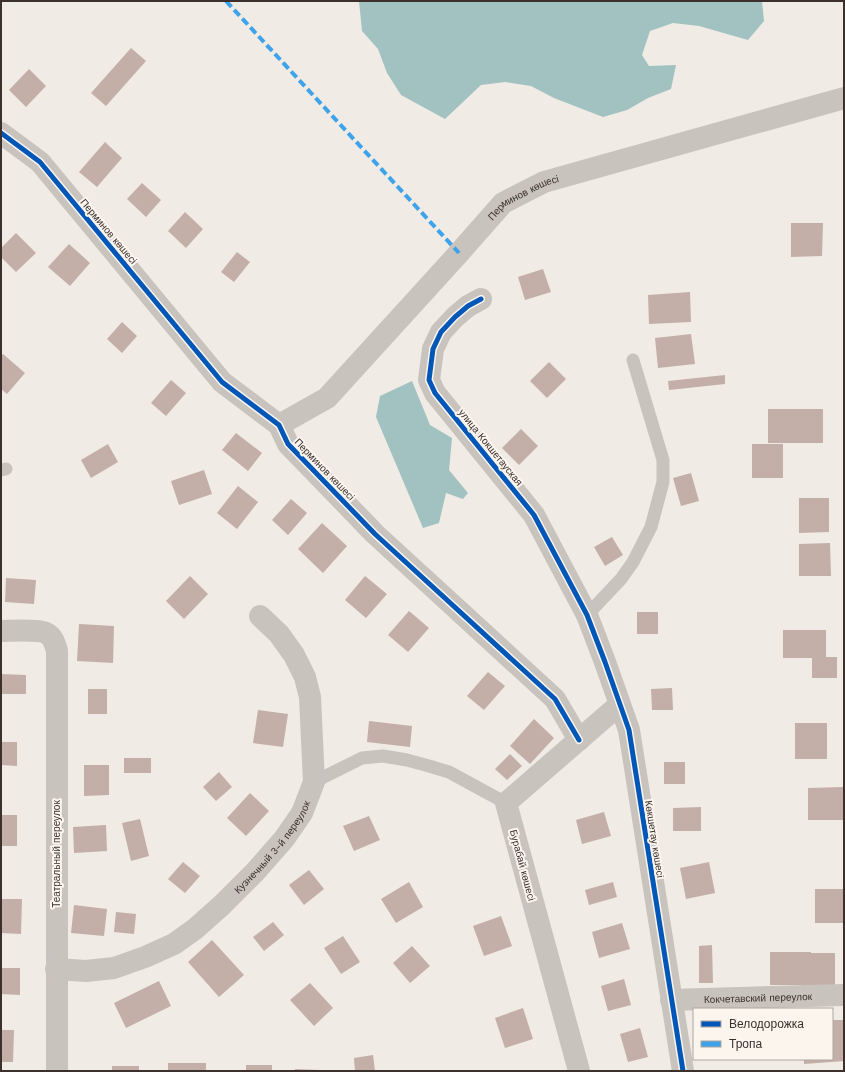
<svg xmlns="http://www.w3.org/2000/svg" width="845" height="1072" font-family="'Work Sans',sans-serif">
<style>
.water{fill:#a1c2c1}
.building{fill:#c3afa7}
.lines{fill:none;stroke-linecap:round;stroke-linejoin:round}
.lane{stroke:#c9c3be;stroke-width:13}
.street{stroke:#c9c3be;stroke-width:22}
.quiet{stroke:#3fa3eb;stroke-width:4;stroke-dasharray:8 4;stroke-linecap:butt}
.cycleway-casing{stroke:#fbf5ee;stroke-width:8}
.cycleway{stroke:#0057b8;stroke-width:5}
.labels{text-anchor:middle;stroke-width:4;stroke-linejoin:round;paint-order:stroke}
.street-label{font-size:10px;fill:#3b302b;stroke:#fbf5ee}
</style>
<rect width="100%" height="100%" fill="#f0ebe5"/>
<!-- water -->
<path class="water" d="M359,1H762L764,21L748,40L699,26L673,23L650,31L642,55L649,66L676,65L671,89L648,98L627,110L603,117L554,98L531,86L505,82L481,85L445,119L401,95L387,73L378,49L362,31Z
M412,381L430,425L452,438L449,470L468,493L463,499L446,493L439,523L423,528L376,417L380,396Z"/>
<!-- building -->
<path class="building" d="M131,48L146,61L106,106L91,93Z
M29,69L46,86L26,107L9,90Z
M105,142L122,158L97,187L79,172Z
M142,183L161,200L146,217L127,199Z
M185,212L203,229L186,248L168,231Z
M791,223H823L822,256L791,257Z
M16,233L36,253L16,272L1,257V248Z
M69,244L90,263L70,286L48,267Z
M237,252L250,262L234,282L221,272Z
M543,269L551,292L525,300L518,277Z
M690,292L691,322L649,324L648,295Z
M122,322L137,336L122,353L107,339Z
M691,334L695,364L658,368L655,338Z
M3,354L25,373L7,394L1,389V356Z
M549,362L566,379L547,398L530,381Z
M725,375V384L669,390L668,381Z
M171,380L186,393L166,416L151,403Z
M768,409H823V443H768Z
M521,429L538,446L519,465L502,448Z
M236,433L262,453L248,471L222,450Z
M108,444L118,462L91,478L81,460Z
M752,444H783V478H752Z
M204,470L212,494L179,505L171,481Z
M691,473L699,501L681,506L673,478Z
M238,486L258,502L237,529L217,513Z
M799,498H829V532L799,533Z
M291,499L307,513L288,535L272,520Z
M322,523L347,546L323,573L298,549Z
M612,537L623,555L605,566L594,547Z
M830,543L831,576H799V544Z
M190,576L208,594L184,619L166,601Z
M365,576L387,594L366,618L345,600Z
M6,578L36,580L34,604L5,602Z
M409,611L429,628L408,652L388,635Z
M637,612H658V634H637Z
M79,624L114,626L113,663L77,661Z
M783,630H826V657H837V678H812V658H783Z
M488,672L505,686L484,710L467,696Z
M1,674L26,675V694H1Z
M672,688L673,710H652L651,689Z
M88,689H107V714H88Z
M258,710L288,714L283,747L253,743Z
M534,719L554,738L530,764L510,746Z
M369,721L412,726L410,747L367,742Z
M795,723H827V759H795Z
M1,742H17V766L1,765Z
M510,754L522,766L507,780L495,769Z
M124,758H151V773H124Z
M664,762H685V784H664Z
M84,765H109V795L84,796Z
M219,772L232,787L216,801L203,787Z
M843,787V820H808V788Z
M250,793L269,811L246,836L227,818Z
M701,807V831H673V808Z
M604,812L611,836L582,844L576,820Z
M1,815H17V846H1Z
M369,816L380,840L354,851L343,826Z
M140,819L149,856L131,861L122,823Z
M106,825L107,851L74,853L73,827Z
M183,862L200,876L185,893L168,879Z
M709,862L715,893L686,899L680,868Z
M309,870L324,889L304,905L289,885Z
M409,882L423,907L396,923L381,899Z
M613,882L617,897L589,905L585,890Z
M815,889H844V923H815Z
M1,899H22L21,934L1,933Z
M74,905L107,909L104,936L71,933Z
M116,912L136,914L134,934L114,932Z
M501,916L512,946L484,956L473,926Z
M273,922L284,935L264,951L253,937Z
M622,923L630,949L599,958L592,932Z
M343,936L360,962L341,974L324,948Z
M212,940L244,975L219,997L188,962Z
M712,945L713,983H699V946Z
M412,946L430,966L410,983L393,963Z
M770,952H811V953H835V988H802V985H770Z
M1,968H20V995L1,994Z
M624,979L631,1005L608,1011L601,986Z
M159,981L171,1006L126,1028L114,1003Z
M310,983L333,1008L314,1026L290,1000Z
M523,1008L533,1039L505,1048L495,1018Z
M832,1020H843L844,1033V1061L804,1064V1059H832Z
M640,1028L648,1057L628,1062L620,1034Z
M1,1030H14L13,1062H1Z
M373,1055L375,1071H355L354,1058Z
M168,1063H206V1071H168Z
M246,1065H272V1071H246Z
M112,1066H139V1071H112Z
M295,1069L321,1070V1071H295Z"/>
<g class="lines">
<!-- lane -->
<path class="lane" d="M1,470L6,469
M587,615L621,579L633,562L651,527L663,482V460L633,360
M314,782L362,758L383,756L407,760L429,766L449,772L506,803"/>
<!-- street -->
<g class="street">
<path d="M1,133L40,162L222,382L279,425L288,444L375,534L555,699L579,740"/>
<path d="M481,299L468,306L455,317L441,332L433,349L429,380L435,393L534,515L587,615L605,662L629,730L683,1071"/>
<path id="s1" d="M279,425L327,398L459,253L503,203L544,182L844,98"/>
<path d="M1,631C11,631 37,629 46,633C53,636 55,644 57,651V1071"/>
<path id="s2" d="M56,969L86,971L114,968L145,957L174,944L195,929L222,905L255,872L284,839L302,813L314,782L310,697L305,677L294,655L279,634L260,616"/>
<path id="s3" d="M671,1000L844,995"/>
<path d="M579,1071L506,803L619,705"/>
</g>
<!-- quiet -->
<path class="quiet" d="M226,1L459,253"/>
<!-- cycleway casing -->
<g class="cycleway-casing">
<path id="cycleway" d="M1,133L40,162L222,382L279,425L288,444L375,534L555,699L579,740
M481,299L468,306L455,317L441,332L433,349L429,380L435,393L534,515L587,615L605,662L629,730L683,1071"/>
</g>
<!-- cycleway -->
<use href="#cycleway" class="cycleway"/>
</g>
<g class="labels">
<!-- street labels -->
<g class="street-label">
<text dy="4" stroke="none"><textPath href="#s1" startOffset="338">Перминов көшесі</textPath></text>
<text transform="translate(109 231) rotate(50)" y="4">Перминов көшесі</text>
<text transform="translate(491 447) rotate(51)" y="4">улица Кокшетауская</text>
<text transform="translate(325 469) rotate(46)" y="4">Перминов көшесі</text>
<text transform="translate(655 839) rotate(81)" y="4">Көкшетау көшесі</text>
<text dy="4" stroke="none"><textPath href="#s2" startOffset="262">Кузнечный 3-й переулок</textPath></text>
<text transform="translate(56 854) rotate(-90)" y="4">Театральный переулок</text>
<text transform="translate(523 865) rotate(75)" y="4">Бурабай көшесі</text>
<text dy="4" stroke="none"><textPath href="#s3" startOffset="87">Кокчетавский переулок</textPath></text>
</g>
</g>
<!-- border -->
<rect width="845" height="1072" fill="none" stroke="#3b302b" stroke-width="4"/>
<!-- legend -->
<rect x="693" y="1008" width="140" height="52" fill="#fbf5ee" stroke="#aea6a0"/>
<rect x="701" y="1021" width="20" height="6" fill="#0057b8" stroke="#aea6a0"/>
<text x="729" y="1028" font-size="12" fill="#3b302b">Велодорожка</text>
<rect x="701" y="1041" width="20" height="6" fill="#3fa3eb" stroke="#aea6a0"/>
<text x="729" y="1048" font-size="12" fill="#3b302b">Тропа</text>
</svg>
